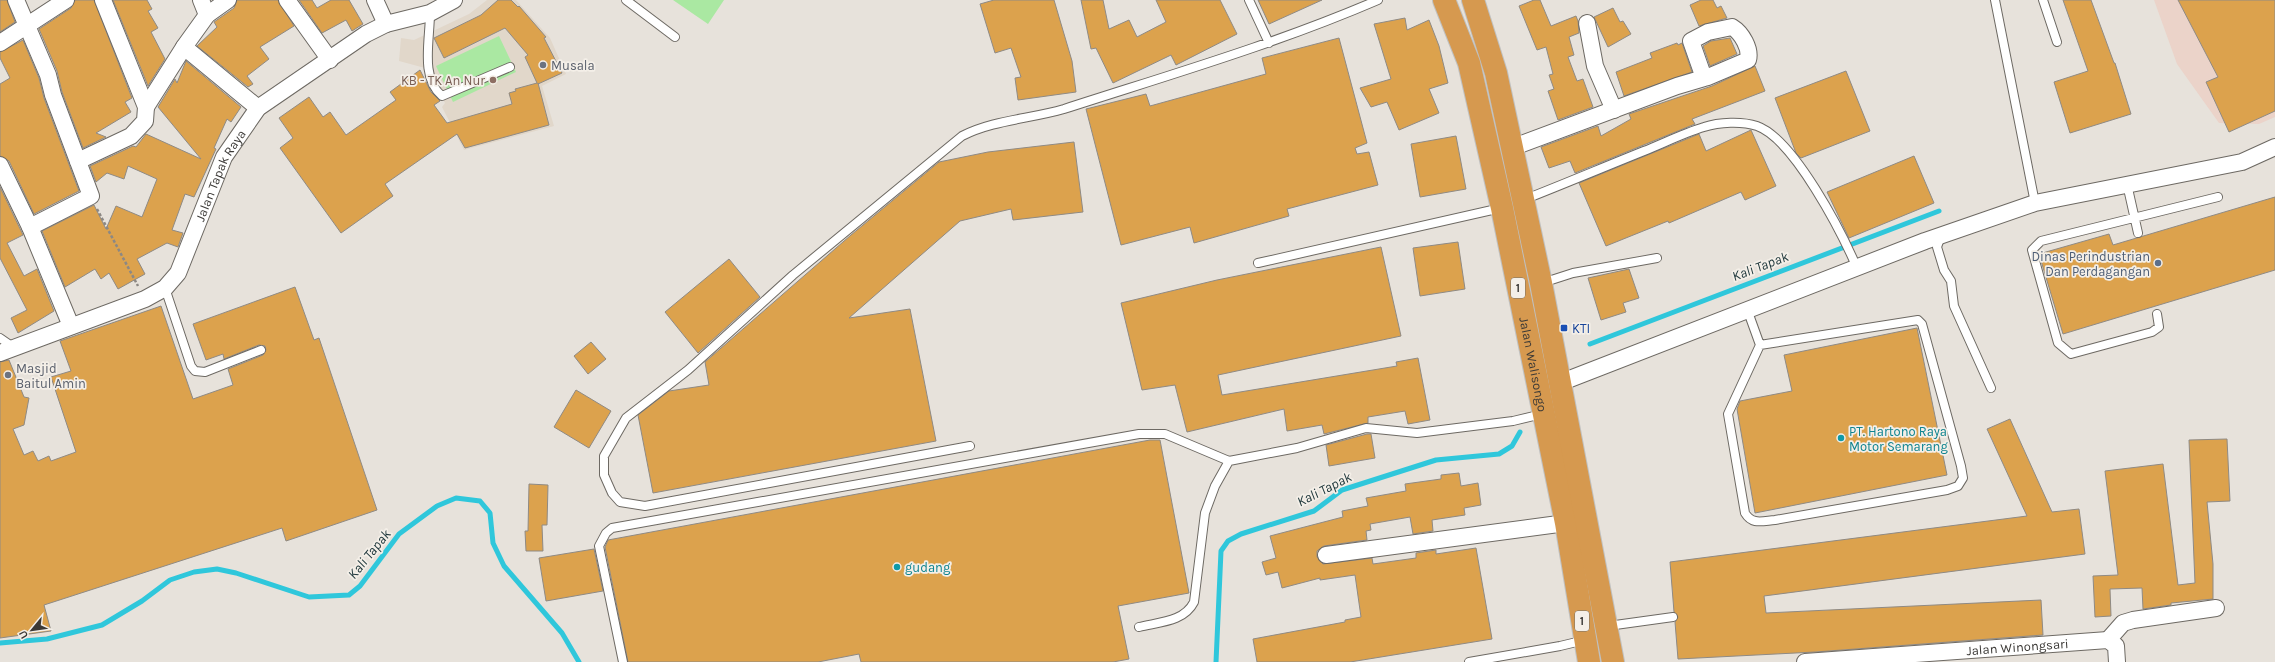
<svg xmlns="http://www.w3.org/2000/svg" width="2275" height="662" font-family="Karla,sans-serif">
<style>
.industrial{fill:#ebd3c9}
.built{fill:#e1d7ca}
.green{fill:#aae8a2}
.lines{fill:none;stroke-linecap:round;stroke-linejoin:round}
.stream{stroke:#2fc7db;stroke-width:5}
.building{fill:#dca24d;stroke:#8f8a84}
.lane-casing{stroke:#6d6963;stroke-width:10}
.street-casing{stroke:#6d6963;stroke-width:18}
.highway-casing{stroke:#c0c0bf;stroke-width:24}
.path{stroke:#8c8884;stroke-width:2.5;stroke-dasharray:3 2;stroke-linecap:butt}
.lane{stroke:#fff;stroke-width:8}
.street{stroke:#fff;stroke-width:16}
.highway{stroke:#d6994f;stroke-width:22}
.worship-dot{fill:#6b7280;stroke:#f4efe8;stroke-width:1.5}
.education-dot{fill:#8d6e63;stroke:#f4efe8;stroke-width:1.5}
.service-dot{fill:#5c6f8a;stroke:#f4efe8;stroke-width:1.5}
.transit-dot{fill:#1a4fb4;stroke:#f4efe8;stroke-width:1.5}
.culture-dot{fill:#0f9aa8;stroke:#f4efe8;stroke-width:1.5}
.labels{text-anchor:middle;stroke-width:3.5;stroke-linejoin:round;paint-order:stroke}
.shield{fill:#f4efe8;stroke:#72706b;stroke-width:1}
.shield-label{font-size:12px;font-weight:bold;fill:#3b3936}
.worship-label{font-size:13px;fill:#5b616d;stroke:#f4efe8;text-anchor:start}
.education-label{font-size:13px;fill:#785e54;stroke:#f4efe8;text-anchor:end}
.street-label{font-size:13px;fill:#3b3936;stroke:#f4efe8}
.service-label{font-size:13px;fill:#4e5e75;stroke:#f4efe8;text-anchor:end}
.transit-label{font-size:13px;fill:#164399;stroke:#f4efe8;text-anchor:start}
.culture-label{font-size:13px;fill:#0d838f;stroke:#f4efe8;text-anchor:start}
.water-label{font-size:14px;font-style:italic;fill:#223a3e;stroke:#f4efe8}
</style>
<rect width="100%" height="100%" fill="#e7e2db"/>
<!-- industrial -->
<path class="industrial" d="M2154,0H2275V117L2259,124L2219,123L2177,64Z"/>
<!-- built -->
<path class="built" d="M487,0H516L550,38L566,74L542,86L554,126L464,150L442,107L445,103L425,68L399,61L401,38L414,40L469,14Z"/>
<!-- green -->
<path class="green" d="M673,0H724L708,24Z
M499,36L516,72L453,102L436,66Z"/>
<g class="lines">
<!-- stream -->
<path class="stream" d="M1590,344L1939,211
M0,643L47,639L102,625L142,601L170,580L194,572L217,569L236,573L309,597L349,595L360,586L399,534L437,506L456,498L480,501L490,513L493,543L504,566L562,633L579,662
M1216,662L1221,551L1228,541L1241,534L1314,511L1342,490L1436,460L1499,454L1512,446L1520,432"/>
</g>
<!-- building -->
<path class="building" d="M0,0H7L15,22L0,32Z
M75,0H94L132,98L125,102L131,112L96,133L106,137L83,148L62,92L57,71L39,29L71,8Z
M113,0H147L152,9L148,11L158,28L151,32L165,59L148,86Z
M237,0H278L294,26L260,47L269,59L247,76L253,84L248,87L197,46L217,27L214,22L234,8Z
M299,0H312L317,8L331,0H349L363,24L352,31L346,20L322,33Z
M498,0H511L518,7L519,6L546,37L544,38L562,73L538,84V83L549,125L465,148L457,134L385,184L393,196L341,233L280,148L293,138L279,118L309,97L323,117L330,112L346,135L396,100L390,92L420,70L431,92L440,101L434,105L447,123L512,104L509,93L516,91L515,89L537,83L525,57L528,55L505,28L444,58L434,38L481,15Z
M994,0H1054L1072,61L1076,92L1018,100L1015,78L1021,77L1011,48L995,53L980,4Z
M1081,0H1103L1109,29L1129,20L1137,37L1166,22L1156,0H1220L1237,34L1176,65L1171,55L1113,83L1096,48L1091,49Z
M1258,0H1322L1269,24Z
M1534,0H1540L1551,26L1576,16L1578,21L1579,33L1569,37L1574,55L1568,57L1577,81L1583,79L1593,107L1558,120L1548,91L1554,89L1549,75L1553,74L1546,47L1537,50L1519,6Z
M1701,0H1713L1717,8L1721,6L1727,18L1699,26L1690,5Z
M2063,0H2091L2114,63H2115L2131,114L2070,133L2054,82L2088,71Z
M2178,0H2275V111L2229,132L2206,82L2218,77Z
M1613,8L1620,22L1623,21L1631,34L1608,47L1594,17Z
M1405,18L1407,30L1429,20L1439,46L1448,83L1429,89L1439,113L1399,130L1387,102L1371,107L1360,88L1391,79L1374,24Z
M1339,38L1367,143L1355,148L1357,154L1369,152L1378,185L1287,209L1289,216L1194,243L1190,227L1121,245L1086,109L1146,94L1150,106L1266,74L1262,58Z
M1730,38L1737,54L1710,66L1703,46L1711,41Z
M23,40L39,78L44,98L79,191L34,214L9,161L0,156V84L10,78L0,58V52Z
M1677,43L1678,45L1682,43L1692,72L1624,96L1616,72L1652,58L1650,53Z
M186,61L241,107L231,122L227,119L214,148L216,149L194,197L185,194L172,230L183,233L178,247L167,243L137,259L145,274L118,289L109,273L101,279L95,269L65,287L42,231L94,205L106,229L116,206L142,217L157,179L128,166L124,179L107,173L96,182L90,166L133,146L136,147L146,134L201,159L158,107L175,79L177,83Z
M1755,66L1765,91L1692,119L1695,124L1575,173L1570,161L1549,168L1541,147L1598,126L1601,136L1631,119L1629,114L1712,86Z
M1846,71L1870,131L1801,158L1796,153L1775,98Z
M1751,130L1776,186L1745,200L1741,192L1669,223L1668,221L1606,246L1579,183L1699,134L1706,151Z
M1456,136L1466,189L1420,197L1411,144Z
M1074,142L1083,212L1013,220L1011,209L960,221L849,318L910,309L936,441L653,493L638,415L669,391L709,385L705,362L851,235L939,162L988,152Z
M1914,156L1934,203L1849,238L1827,192Z
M0,187L23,235L7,243L24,276L37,269L54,311L18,333L11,318L27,310L0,258Z
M2275,197V270L2063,334L2039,254L2109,234L2113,245Z
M1458,242L1465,289L1420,296L1413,248Z
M1381,247L1401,336L1218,375L1222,395L1397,366L1396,362L1418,358L1430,420L1408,424L1405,411L1368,417V423L1324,434L1322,425L1287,431L1284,409L1187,432L1175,385L1142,390L1121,303L1217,280Z
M729,259L760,297L698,353L665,312Z
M1629,269L1639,298L1623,303L1626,312L1601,320L1588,278Z
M295,287L314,340L319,338L377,510L286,541L282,528L44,605L51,631L0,638V362L9,360L24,397L29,398L24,425L13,429L24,455L33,451L38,461L49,456L51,461L76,452L51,377L71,371L60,341L161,306L193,399L233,385L228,369L263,355L266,350L265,346L259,345L224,359L223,354L206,360L193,324Z
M1917,328L1947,475L1755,513L1737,409L1740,401L1792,391L1784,355Z
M591,342L606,359L588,374L574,356Z
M576,390L611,411L589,448L554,427Z
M2010,419L2052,512L2079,509L2085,554L1764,596L1766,613L2041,600L2043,635L1815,652L1678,659L1675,622L1678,617L1674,612L1670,562L2027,516L1987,429Z
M1367,434H1371L1375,458L1329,466L1326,445Z
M2227,439L2230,501L2207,502L2213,564V599L2171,603V605L2143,609L2142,588L2110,589L2111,616L2095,617L2093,576L2118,575L2105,471L2163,464L2178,585L2195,583L2189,440Z
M1150,440H1160L1189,593L1118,606L1129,659L1113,662H861L859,654L818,662H628L605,547L608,540Z
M1459,473L1461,486L1478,483L1481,505L1464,508L1465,515L1432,520L1433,531L1413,534L1410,517L1370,524L1371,530L1366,531L1367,540L1324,546L1317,551V557L1323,564L1372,558L1373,564L1416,558V553L1436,550V554L1476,548L1492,639L1350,662H1257L1253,639L1345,622V620L1361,617L1355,575L1320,580V578L1282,588L1278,572L1266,575L1262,562L1276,558L1270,536L1343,517L1342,511L1368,506L1366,498L1406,491L1405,484L1441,479V475Z
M529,484L548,485L547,525H542L543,551H526L525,531H528Z
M594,549L603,591L546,601L539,558Z"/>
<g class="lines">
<!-- lane casing -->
<g class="lane-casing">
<path id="lane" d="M626,0L675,37
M1249,0L1269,43
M1995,0L2035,203
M2043,0L2057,42
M430,13C430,40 420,78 442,96L510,67
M2127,184L2138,233
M1523,200C1564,184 1604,167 1644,151C1664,143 1684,133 1704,127C1719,122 1742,121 1757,126C1794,139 1842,233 1857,268
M1941,236L1937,247L1944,270L1951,281L1954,306L1991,388
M1258,263L1501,208
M1542,283L1573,273L1657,258
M165,288L191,366L195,371L205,372L261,350
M1747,309L1760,345L1728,414L1745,513C1752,525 1762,521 1775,520L1947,490L1958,486L1963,478L1961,466L1922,324L1918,320L1760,345
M2157,314L2159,327L2152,332L2071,354L2058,343L2032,250L2041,241L2218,197
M0,338L13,347
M970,446L645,506L620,502L612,493L604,475V456L626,418L688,370L793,275L962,136C993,120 1030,119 1064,109C1169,75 1276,44 1378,0
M1608,626L1673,617
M1139,627C1159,622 1184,622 1194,602L1205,513L1215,486L1229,461
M623,662L599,546L606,533L612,528L1139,434H1165L1229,461L1297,448L1366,428L1417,433L1513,421L1542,414
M1469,662L1560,646L1585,640"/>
</g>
<!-- street casing -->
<g class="street-casing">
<g id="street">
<path d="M16,0L48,75L53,95L91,196L30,227"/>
<path d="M201,0L207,15"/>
<path d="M287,0L330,60"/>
<path d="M375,0L386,24"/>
<path d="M1587,23L1595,66L1614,110"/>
<path d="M0,43L66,0"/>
<path d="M184,47L258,108"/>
<path d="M146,107L184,47L207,15L228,0"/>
<path d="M1511,148L1677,86L1704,78L1708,77L1748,60C1751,49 1742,33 1732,27L1708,32L1691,41L1704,78"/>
<path d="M78,161L131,136L145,121L146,107L103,0"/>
<path d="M0,165L30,227L71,326"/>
<path id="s1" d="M0,353L145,299L165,288L178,273L224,157L258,108L366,34L386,24L430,13L454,0"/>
<path d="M1562,382L1925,241L2035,203L2242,162L2275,147"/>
<path d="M1326,555L1566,523"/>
<path d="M2108,640L2123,623L2133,620L2216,608"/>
<path id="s2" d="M1805,662L2108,640L2116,646L2117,662"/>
</g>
</g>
<!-- highway casing -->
<g class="highway-casing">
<g id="highway">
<path id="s3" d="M1444,0L1469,63L1502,208L1566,523L1589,662"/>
<path d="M1473,0L1496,73L1541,283L1613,662"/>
</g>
</g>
<!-- path -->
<path class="path" d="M97,209L138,286"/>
<!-- lane -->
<use href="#lane" class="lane"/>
<!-- street -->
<use href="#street" class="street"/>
<!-- highway -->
<use href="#highway" class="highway"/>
</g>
<!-- markers -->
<g class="worship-dot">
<circle cx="543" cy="65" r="4"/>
<circle cx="8" cy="375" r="4"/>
</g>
<circle class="education-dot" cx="493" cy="80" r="4"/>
<circle class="service-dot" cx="2158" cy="263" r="4"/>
<rect class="transit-dot" x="1560" y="324" width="8" height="8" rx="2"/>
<g class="culture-dot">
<circle cx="1841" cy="438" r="4"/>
<circle cx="897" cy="567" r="4"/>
</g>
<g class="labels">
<!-- shield labels -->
<g class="shield">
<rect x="1511" y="278" width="14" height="20" rx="3"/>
<rect x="1575" y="611" width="14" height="20" rx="3"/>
</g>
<g class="shield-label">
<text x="1518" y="292">1</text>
<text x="1582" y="625">1</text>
</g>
<!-- worship labels -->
<g class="worship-label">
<text x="551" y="70">Musala</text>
<text x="16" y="373">Masjid<tspan x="16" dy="15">Baitul Amin</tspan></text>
</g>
<!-- education labels -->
<g class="education-label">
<text x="485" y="85">KB - TK An Nur</text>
</g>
<!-- street labels -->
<g class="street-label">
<text dy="5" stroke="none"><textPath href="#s1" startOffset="304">Jalan Tapak Raya</textPath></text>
<text dy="5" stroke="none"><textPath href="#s3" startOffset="376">Jalan Walisongo</textPath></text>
<text dy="5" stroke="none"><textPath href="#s2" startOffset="213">Jalan Winongsari</textPath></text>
</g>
<!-- service labels -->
<g class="service-label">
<text x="2150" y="261">Dinas Perindustrian<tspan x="2150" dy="15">Dan Perdagangan</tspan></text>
</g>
<!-- transit labels -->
<g class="transit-label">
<text x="1572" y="333">KTI</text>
</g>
<!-- culture labels -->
<g class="culture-label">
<text x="1849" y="436">PT. Hartono Raya<tspan x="1849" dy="15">Motor Semarang</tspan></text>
<text x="905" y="572">gudang</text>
</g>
<!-- water labels -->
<g class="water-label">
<text transform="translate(1760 266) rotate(-21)" y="5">Kali Tapak</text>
<text transform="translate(1324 489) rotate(-27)" y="5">Kali Tapak</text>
<text transform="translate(369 554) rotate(-51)" y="5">Kali Tapak</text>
</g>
</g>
<!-- north arrow -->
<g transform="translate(32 630) rotate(241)" stroke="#f4efe8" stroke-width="3" paint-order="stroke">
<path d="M0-3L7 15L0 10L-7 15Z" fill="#3b3936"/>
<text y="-6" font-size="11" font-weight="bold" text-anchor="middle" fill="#3b3936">U</text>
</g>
</svg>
